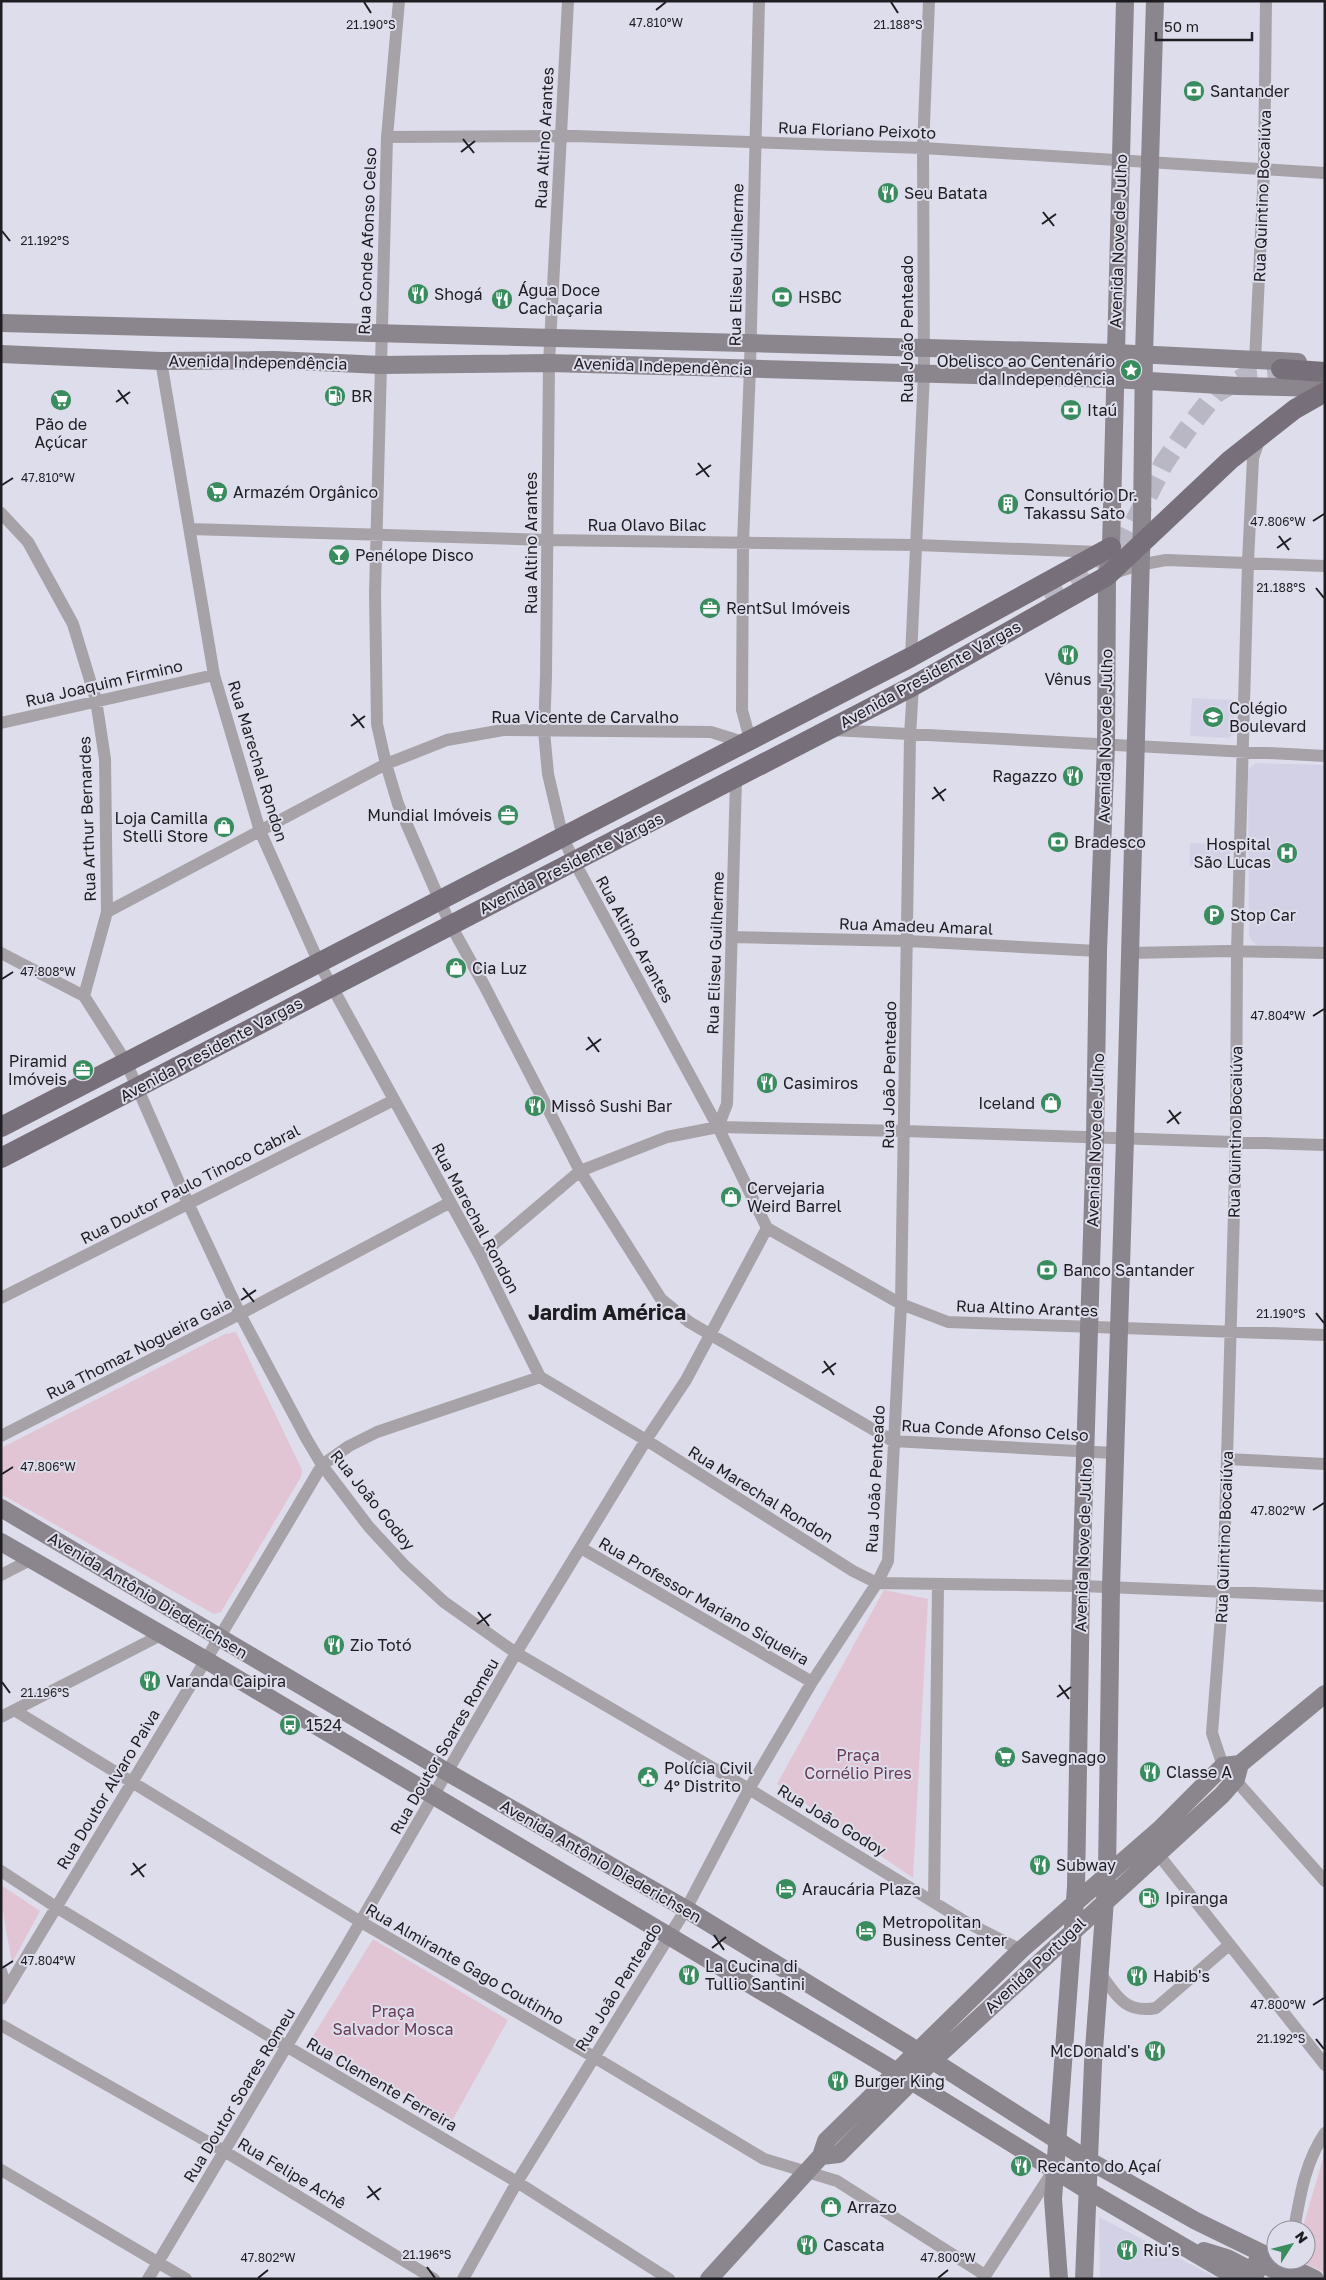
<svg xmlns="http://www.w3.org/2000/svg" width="1326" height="2280" font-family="'Golos Text',sans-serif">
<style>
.built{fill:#d3d1e6}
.green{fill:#e1c5d4}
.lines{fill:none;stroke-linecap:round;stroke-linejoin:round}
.primary-tunnel{stroke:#b8b7c3;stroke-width:20;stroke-dasharray:20 10;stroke-linecap:butt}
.street{stroke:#a6a2a8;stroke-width:12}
.secondary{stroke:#8b858d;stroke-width:18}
.primary{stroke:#77707a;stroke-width:20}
.ticks{fill:none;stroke:#1e1d22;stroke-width:2}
.labels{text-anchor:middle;stroke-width:4;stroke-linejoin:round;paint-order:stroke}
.poi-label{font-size:16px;fill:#1e1d22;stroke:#deddeb;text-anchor:start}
.street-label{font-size:16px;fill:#1e1d22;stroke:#deddeb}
.park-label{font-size:16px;fill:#683b56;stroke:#deddeb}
.district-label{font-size:21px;font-weight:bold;fill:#1e1d22;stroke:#deddeb}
.ticks-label{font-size:12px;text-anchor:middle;fill:#1e1d22;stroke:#deddeb;stroke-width:4;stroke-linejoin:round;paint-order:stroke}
</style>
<rect width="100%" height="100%" fill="#deddeb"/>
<!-- built -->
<path class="built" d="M1192,698L1235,700L1234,734L1228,738L1190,736Z
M1256,763L1325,765V949L1260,948L1251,940L1249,935L1248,772L1249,768Z
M1190,843L1231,845L1230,869L1190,866Z
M1099,2217L1219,2279H1100Z"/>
<!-- green -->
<path class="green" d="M236,1332L302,1470L301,1477L221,1612L214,1614L1,1494V1448L225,1334Z
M884,1590L928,1599L913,1878L777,1784Z
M1,1885L40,1911L12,1963C8,1937 1,1911 1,1885Z
M373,1939L508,2020L452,2121L310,2041Z
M1325,2152V2273L1306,2264L1303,2260H1306V2230H1302Z"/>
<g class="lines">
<!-- primary-tunnel -->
<path class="primary-tunnel" d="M1046,599L1088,576L1117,552L1128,535L1164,463L1186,431L1216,393L1253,372L1281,369"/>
<!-- street -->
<path class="street" d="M399,1L387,137L375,593L377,724L386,764L398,804L450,924L484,985L580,1171L661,1299L689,1322L893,1441L1114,1453
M568,1L549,363L546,676L544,731L548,774L563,838L574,861L718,1127L767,1228L901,1304L948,1322L1325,1335
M387,137L575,136L923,148L1325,173
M161,361L214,675L260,831L319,963L480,1256L540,1377L646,1440L853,1571L877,1583L1081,1586L1325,1596
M1255,361L1264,170L1266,1
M1260,438L1253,458L1248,562L1237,952L1236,1141L1227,1459L1223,1590L1212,1733L1223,1766L1325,1881
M1,513L28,542L73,624L96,700L105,759L107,912L84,996
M190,529L547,540L917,545L1098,552
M1114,573L1139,565L1166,560L1325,566
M911,657L924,373L923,148L929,1
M1,723L214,675
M832,730L1325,756
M750,739L742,710L743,542L750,368L759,1
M107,912L386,764L447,740L503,730L711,732L743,742
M732,937L908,941L1098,951
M1,953L84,996L126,1062L188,1203L240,1314L306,1438L322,1465L369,1527L405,1566L444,1602L516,1653L749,1789L966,1922L1021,1950
M1129,953L1228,951L1325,953
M718,1127L727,1104L736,779
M480,1256L580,1171L667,1137L718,1127L904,1131L1325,1145
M1,1298L394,1100
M1,1436L240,1314L449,1203
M1227,1459L1325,1464
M581,1548L812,1682
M1,1575L32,1559
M14,1710L361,1922L594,2057L764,2159L837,2181L985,2275
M1,1717L161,1635
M1158,1854L1325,2065
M1,1871L56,1907L286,2046L517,2182L669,2279
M934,1901L938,1584
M1,1971L7,1989
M1100,1973C1116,1995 1125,2014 1156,2008L1229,1945
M1,1999C108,1821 217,1644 322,1465L349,1446L377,1432L540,1377
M1,2025L224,2151L434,2279
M1,2170L186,2279
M1294,2230C1300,2196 1305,2162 1325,2133
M148,2279L344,1950L516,1653L646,1440L686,1380L767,1228
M463,2279L517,2182L686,1909L749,1789L812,1682L877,1583L888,1561L901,1304L910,736L913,686
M983,2279L1055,2168"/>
<!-- secondary -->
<path class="secondary" d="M1,323L1115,353L1298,362
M1,354L161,361L275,360L381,365L549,363L623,365L1113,379L1238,386L1325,388
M1,1508L447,1772L686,1909L905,2043L1088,2160L1196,2221L1276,2260
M1,1542L206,1660L887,2066L1087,2190L1220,2268L1242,2279
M821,2156L839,2154L932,2061L1222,1795L1236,1779L1240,1764
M1204,2251L1227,2258L1256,2273
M1257,2261L1292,2279
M1282,2263L1315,2279
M709,2279L821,2156L826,2141L1021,1950L1160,1829L1223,1766L1240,1764L1325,1694
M1059,2279L1053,2199L1076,1887L1081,1586L1095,1138L1098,951L1106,745L1107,576L1111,547L1125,1
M1084,2279L1093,2063L1107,1873L1111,1587L1125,1138L1142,519L1144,354L1155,1"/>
<!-- primary -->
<path class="primary" d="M1281,369L1325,372
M1,1127L911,657L1111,547
M1,1158L913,686L1107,576L1230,460L1295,409L1325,392"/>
</g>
<!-- ticks -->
<path class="ticks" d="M364,2L371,13M891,2L898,13M656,10L666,2M463,139L474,153M461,152L475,141M1043,212L1054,226M1042,224L1056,214M2,231L10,241M118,390L128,404M116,402L130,392M698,463L709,477M696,475L711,465M2,485L13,478M1313,521L1324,514M1279,536L1289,550M1277,548L1291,538M1316,588L1324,598M353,714L364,728M351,726L365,716M934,787L944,801M932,799L946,789M2,979L13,972M1313,1016L1324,1009M588,1037L599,1052M586,1050L601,1039M1169,1110L1179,1124M1167,1123L1181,1112M243,1288L254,1302M241,1300L256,1290M1316,1313L1324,1323M824,1361L834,1375M822,1373L836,1363M2,1474L13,1467M1313,1510L1324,1503M478,1612L489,1626M477,1624L491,1614M2,1682L10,1693M1059,1685L1069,1699M1057,1697L1071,1687M133,1863L144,1877M131,1875L146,1864M714,1935L724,1950M712,1948L726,1937M2,1968L13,1961M1313,2005L1324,1998M1316,2039L1324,2049M368,2186L379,2200M367,2198L381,2188M427,2267L435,2278M258,2278L268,2270M938,2278L948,2270"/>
<!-- icons -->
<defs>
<g id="bank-disc" transform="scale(1.125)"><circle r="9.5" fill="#398c5e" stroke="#deddeb"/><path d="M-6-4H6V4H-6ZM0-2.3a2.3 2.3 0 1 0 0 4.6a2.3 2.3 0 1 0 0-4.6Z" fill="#fff"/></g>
<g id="restaurant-disc" transform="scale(1.125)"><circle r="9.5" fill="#398c5e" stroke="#deddeb"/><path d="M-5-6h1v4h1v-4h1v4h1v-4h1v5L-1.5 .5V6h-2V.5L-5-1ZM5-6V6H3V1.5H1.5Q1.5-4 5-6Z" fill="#fff"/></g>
<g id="sight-disc" transform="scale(1.125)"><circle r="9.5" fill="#398c5e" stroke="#deddeb"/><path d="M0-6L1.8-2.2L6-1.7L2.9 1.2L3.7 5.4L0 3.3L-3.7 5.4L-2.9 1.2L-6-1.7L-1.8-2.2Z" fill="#fff"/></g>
<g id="fuel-disc" transform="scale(1.125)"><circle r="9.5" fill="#398c5e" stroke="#deddeb"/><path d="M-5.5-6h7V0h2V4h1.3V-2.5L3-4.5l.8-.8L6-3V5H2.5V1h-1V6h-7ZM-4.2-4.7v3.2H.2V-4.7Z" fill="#fff"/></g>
<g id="supermarket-disc" transform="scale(1.125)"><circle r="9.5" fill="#398c5e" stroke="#deddeb"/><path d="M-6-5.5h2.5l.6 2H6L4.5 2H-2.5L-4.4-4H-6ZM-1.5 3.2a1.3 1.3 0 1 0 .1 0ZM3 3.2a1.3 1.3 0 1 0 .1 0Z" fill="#fff"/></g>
<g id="building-disc" transform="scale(1.125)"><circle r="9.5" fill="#398c5e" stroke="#deddeb"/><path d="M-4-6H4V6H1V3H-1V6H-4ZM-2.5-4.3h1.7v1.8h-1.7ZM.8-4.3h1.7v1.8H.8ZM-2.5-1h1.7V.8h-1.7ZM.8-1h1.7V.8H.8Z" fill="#fff"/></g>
<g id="bar-disc" transform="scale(1.125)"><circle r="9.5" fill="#398c5e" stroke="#deddeb"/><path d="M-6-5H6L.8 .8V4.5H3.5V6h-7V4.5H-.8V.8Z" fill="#fff"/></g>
<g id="office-disc" transform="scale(1.125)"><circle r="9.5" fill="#398c5e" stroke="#deddeb"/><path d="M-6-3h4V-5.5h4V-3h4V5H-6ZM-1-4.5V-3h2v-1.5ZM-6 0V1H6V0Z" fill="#fff"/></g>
<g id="school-disc" transform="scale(1.125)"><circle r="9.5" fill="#398c5e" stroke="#deddeb"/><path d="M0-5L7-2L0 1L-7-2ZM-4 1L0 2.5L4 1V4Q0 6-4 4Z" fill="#fff"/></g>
<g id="shop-disc" transform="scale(1.125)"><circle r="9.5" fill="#398c5e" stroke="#deddeb"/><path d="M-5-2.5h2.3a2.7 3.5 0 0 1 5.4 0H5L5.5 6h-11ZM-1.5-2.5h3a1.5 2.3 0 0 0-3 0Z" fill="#fff"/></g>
<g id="hospital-disc" transform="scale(1.125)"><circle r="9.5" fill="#398c5e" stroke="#deddeb"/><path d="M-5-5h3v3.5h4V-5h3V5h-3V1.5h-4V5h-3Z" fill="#fff"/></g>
<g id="parking-disc" transform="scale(1.125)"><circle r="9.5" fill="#398c5e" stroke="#deddeb"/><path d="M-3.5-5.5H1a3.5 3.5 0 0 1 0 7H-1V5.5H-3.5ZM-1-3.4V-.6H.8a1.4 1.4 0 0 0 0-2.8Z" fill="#fff"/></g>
<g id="bus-disc" transform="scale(1.125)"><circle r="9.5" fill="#398c5e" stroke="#deddeb"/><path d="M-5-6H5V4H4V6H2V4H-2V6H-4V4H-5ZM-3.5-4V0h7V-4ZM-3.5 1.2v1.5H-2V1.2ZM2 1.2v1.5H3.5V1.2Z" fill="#fff"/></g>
<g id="civic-disc" transform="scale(1.125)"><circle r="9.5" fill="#398c5e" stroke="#deddeb"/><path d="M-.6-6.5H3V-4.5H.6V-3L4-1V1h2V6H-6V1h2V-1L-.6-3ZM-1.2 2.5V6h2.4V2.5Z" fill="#fff"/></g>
<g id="hotel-disc" transform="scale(1.125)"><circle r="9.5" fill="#398c5e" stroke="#deddeb"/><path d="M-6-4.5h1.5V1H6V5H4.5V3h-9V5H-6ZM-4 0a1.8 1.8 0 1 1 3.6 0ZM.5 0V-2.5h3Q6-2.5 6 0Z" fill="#fff"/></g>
</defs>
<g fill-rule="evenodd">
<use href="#bank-disc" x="1194" y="91"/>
<use href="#restaurant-disc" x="888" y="193"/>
<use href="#restaurant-disc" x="418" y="294"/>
<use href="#bank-disc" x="782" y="297"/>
<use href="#restaurant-disc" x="502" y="299"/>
<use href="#sight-disc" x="1131" y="370"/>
<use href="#fuel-disc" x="335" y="396"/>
<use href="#supermarket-disc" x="61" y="400"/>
<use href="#bank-disc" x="1071" y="410"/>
<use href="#supermarket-disc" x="217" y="492"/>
<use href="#building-disc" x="1008" y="504"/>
<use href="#bar-disc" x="339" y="555"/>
<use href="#office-disc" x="710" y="608"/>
<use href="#restaurant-disc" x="1068" y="655"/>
<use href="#school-disc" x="1213" y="717"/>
<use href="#restaurant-disc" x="1073" y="776"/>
<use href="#office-disc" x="508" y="815"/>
<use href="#shop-disc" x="224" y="827"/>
<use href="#bank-disc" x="1058" y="842"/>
<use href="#hospital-disc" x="1287" y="853"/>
<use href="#parking-disc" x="1214" y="915"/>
<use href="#shop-disc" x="456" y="968"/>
<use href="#office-disc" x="83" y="1070"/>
<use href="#restaurant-disc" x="767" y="1083"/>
<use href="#shop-disc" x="1051" y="1103"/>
<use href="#restaurant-disc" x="535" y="1106"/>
<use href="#shop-disc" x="731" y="1197"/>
<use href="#bank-disc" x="1047" y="1270"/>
<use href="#restaurant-disc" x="334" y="1645"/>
<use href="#restaurant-disc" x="150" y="1681"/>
<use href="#bus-disc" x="290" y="1725"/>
<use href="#supermarket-disc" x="1005" y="1757"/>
<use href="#restaurant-disc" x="1150" y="1772"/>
<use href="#civic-disc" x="648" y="1777"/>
<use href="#restaurant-disc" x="1040" y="1865"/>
<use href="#hotel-disc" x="786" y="1889"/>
<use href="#fuel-disc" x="1149" y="1898"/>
<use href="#hotel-disc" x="866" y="1931"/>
<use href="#restaurant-disc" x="689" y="1975"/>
<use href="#restaurant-disc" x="1137" y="1976"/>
<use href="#restaurant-disc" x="1155" y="2051"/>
<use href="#restaurant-disc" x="838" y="2081"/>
<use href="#restaurant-disc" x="1021" y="2166"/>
<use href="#shop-disc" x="831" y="2207"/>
<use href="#restaurant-disc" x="807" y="2245"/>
<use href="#restaurant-disc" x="1127" y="2250"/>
</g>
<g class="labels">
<!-- poi labels -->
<g class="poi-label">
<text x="1210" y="97">Santander</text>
<text x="904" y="199">Seu Batata</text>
<text x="518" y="296">Água Doce<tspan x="518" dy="18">Cachaçaria</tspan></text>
<text x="434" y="300">Shogá</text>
<text x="798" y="303">HSBC</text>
<text x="1115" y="367" text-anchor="end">Obelisco ao Centenário<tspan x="1115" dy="18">da Independência</tspan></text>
<text x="351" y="402">BR</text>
<text x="1087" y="416">Itaú</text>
<text x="61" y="430" text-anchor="middle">Pão de<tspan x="61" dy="18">Açúcar</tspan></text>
<text x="233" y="498">Armazém Orgânico</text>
<text x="1024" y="501">Consultório Dr.<tspan x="1024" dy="18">Takassu Sato</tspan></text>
<text x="355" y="561">Penélope Disco</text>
<text x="726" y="614">RentSul Imóveis</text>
<text x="1068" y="685" text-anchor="middle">Vênus</text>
<text x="1229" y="714">Colégio<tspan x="1229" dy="18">Boulevard</tspan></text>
<text x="1057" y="782" text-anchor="end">Ragazzo</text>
<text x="492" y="821" text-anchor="end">Mundial Imóveis</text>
<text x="208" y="824" text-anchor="end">Loja Camilla<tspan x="208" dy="18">Stelli Store</tspan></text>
<text x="1074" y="848">Bradesco</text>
<text x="1271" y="850" text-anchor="end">Hospital<tspan x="1271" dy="18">São Lucas</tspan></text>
<text x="1230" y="921">Stop Car</text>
<text x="472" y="974">Cia Luz</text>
<text x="67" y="1067" text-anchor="end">Piramid<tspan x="67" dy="18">Imóveis</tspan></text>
<text x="783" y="1089">Casimiros</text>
<text x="1035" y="1109" text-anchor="end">Iceland</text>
<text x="551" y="1112">Missô Sushi Bar</text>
<text x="747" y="1194">Cervejaria<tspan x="747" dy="18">Weird Barrel</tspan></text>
<text x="1063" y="1276">Banco Santander</text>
<text x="350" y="1651">Zio Totó</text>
<text x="166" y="1687">Varanda Caipira</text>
<text x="306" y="1731">1524</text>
<text x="1021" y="1763">Savegnago</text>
<text x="664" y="1774">Polícia Civil<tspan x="664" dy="18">4º Distrito</tspan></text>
<text x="1166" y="1778">Classe A</text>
<text x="1056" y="1871">Subway</text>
<text x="802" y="1895">Araucária Plaza</text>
<text x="1165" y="1904">Ipiranga</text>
<text x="882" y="1928">Metropolitan<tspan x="882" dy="18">Business Center</tspan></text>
<text x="705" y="1972">La Cucina di<tspan x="705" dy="18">Tullio Santini</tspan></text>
<text x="1153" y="1982">Habib's</text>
<text x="1139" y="2057" text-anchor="end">McDonald's</text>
<text x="854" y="2087">Burger King</text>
<text x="1037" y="2172">Recanto do Açaí</text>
<text x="847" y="2213">Arrazo</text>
<text x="823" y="2251">Cascata</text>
<text x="1143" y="2256">Riu's</text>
</g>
<!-- street labels -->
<g class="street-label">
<text transform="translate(857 130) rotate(2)" y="6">Rua Floriano Peixoto</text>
<text transform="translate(544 138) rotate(-87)" y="6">Rua Altino Arantes</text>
<text transform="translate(1262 196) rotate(-88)" y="6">Rua Quintino Bocaiúva</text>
<text transform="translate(367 241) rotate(-88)" y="6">Rua Conde Afonso Celso</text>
<text transform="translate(1118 241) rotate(-88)" y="6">Avenida Nove de Julho</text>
<text transform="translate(736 265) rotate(-89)" y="6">Rua Eliseu Guilherme</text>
<text transform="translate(907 329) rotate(-90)" y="6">Rua João Penteado</text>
<text transform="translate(258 362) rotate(1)" y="6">Avenida Independência</text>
<text transform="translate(663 366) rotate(2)" y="6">Avenida Independência</text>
<text x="647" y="531">Rua Olavo Bilac</text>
<text transform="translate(531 543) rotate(-90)" y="6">Rua Altino Arantes</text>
<text transform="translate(930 674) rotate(-29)" y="6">Avenida Presidente Vargas</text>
<text transform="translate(104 683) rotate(-13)" y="6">Rua Joaquim Firmino</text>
<text x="585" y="723">Rua Vicente de Carvalho</text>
<text transform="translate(1105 736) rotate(-89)" y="6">Avenida Nove de Julho</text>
<text transform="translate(258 761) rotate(73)" y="6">Rua Marechal Rondon</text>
<text transform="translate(87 819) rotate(-92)" y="6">Rua Arthur Bernardes</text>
<text transform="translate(571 863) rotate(-27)" y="6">Avenida Presidente Vargas</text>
<text transform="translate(916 926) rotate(2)" y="6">Rua Amadeu Amaral</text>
<text transform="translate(635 939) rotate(61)" y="6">Rua Altino Arantes</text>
<text transform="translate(715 953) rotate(-88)" y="6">Rua Eliseu Guilherme</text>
<text transform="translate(211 1049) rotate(-28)" y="6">Avenida Presidente Vargas</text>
<text transform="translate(889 1075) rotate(-89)" y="6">Rua João Penteado</text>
<text transform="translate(1235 1132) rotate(-89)" y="6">Rua Quintino Bocaiúva</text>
<text transform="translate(1095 1140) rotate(-88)" y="6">Avenida Nove de Julho</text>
<text transform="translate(190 1184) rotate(-27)" y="6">Rua Doutor Paulo Tinoco Cabral</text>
<text transform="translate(476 1218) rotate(62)" y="6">Rua Marechal Rondon</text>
<text transform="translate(1027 1308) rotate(2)" y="6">Rua Altino Arantes</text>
<text transform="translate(139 1348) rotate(-27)" y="6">Rua Thomaz Nogueira Gaia</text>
<text transform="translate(995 1430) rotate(3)" y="6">Rua Conde Afonso Celso</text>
<text transform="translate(875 1479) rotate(-87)" y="6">Rua João Penteado</text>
<text transform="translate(761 1494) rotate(32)" y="6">Rua Marechal Rondon</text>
<text transform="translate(373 1500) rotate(51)" y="6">Rua João Godoy</text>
<text transform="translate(1224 1537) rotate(-88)" y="6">Rua Quintino Bocaiúva</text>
<text transform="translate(1083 1545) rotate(-88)" y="6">Avenida Nove de Julho</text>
<text transform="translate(148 1595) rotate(31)" y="6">Avenida Antônio Diederichsen</text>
<text transform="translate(704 1601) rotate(30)" y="6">Rua Professor Mariano Siqueira</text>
<text transform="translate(444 1746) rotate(-60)" y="6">Rua Doutor Soares Romeu</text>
<text transform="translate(108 1789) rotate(-59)" y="6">Rua Doutor Alvaro Paiva</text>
<text transform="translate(832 1820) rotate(31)" y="6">Rua João Godoy</text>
<text transform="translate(601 1861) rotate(30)" y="6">Avenida Antônio Diederichsen</text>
<text transform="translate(465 1964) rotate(30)" y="6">Rua Almirante Gago Coutinho</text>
<text transform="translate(1035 1965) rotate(-43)" y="6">Avenida Portugal</text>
<text transform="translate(618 1987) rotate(-58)" y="6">Rua João Penteado</text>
<text transform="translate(382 2084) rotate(30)" y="6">Rua Clemente Ferreira</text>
<text transform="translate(239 2095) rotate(-59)" y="6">Rua Doutor Soares Romeu</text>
<text transform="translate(292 2173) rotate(31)" y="6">Rua Felipe Achê</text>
</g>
<!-- park labels -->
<g class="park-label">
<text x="858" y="1761">Praça<tspan x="858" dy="18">Cornélio Pires</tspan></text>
<text x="393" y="2017">Praça<tspan x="393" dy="18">Salvador Mosca</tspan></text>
</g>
<!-- district labels -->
<g class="district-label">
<text x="607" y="1320">Jardim América</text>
</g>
</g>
<g class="ticks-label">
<text x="656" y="27">47.810°W</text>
<text x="371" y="29">21.190°S</text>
<text x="898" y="29">21.188°S</text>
<text x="45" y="245">21.192°S</text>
<text x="48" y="482">47.810°W</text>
<text x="1278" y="526">47.806°W</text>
<text x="1281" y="592">21.188°S</text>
<text x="48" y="976">47.808°W</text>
<text x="1278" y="1020">47.804°W</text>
<text x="1281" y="1318">21.190°S</text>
<text x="48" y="1471">47.806°W</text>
<text x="1278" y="1515">47.802°W</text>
<text x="45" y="1697">21.196°S</text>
<text x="48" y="1965">47.804°W</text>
<text x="1278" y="2009">47.800°W</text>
<text x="1281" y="2043">21.192°S</text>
<text x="427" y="2259">21.196°S</text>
<text x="268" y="2262">47.802°W</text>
<text x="948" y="2262">47.800°W</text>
</g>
<!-- border -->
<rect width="1326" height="2280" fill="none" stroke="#1e1d22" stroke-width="5"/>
<!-- north arrow -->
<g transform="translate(1291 2245) rotate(54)"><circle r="24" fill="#deddeb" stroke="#91909b"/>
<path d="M0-4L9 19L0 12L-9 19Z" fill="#398c5e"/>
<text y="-8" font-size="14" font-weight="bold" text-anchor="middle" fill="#1e1d22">N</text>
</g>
<!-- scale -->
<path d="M1156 32v8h96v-8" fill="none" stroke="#1e1d22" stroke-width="2.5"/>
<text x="1164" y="32" font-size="15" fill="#1e1d22" stroke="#deddeb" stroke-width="4" paint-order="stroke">50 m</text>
</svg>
